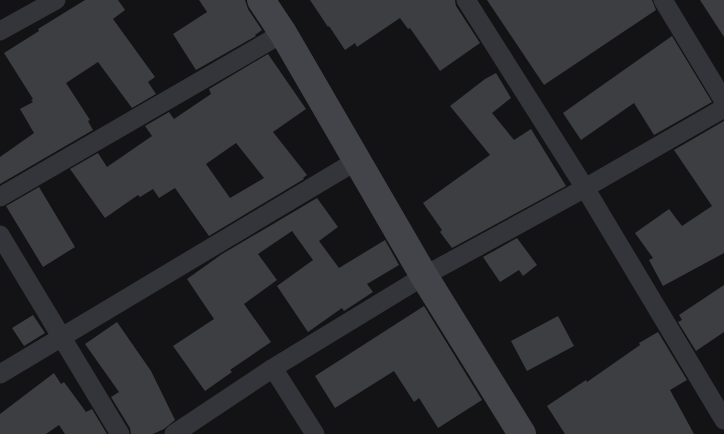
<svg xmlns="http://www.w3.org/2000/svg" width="724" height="434" font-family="'Noto Sans',sans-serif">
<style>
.building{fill:#3d3e42;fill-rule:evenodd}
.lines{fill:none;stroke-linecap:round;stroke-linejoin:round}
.street{stroke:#34353a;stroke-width:19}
.secondary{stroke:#42444a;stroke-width:28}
</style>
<rect width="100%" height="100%" fill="#131315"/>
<!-- building -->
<path class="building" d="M85,0H118L125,10L113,19L155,77L148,82L156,94L132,108L98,62L66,83L90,120L88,121L93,130L0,184V157L34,133L20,109L33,102L31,100L33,99L4,53L39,31L38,29Z
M199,0H245L248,9L262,30L255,35L256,36L196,70L173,34L207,12Z
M310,0H455L456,6L480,43L440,71L410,28L408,29L400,18L357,47L355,43L345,50L329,26L328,27Z
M487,0H652L656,10L544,85Z
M700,0H724V37Z
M672,36L712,102L654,135L634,103L581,140L563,113Z
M268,54L306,109L273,132L307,175L303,178L304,179L209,236L175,188L159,198L153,189L140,197L138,195L105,218L70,169L98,153L107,167L152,136L145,126L169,112L174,119L211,94L209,89ZM236,143L264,178L230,198L206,164Z
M496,73L511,98L492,113L514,140L531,129L566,186L452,248L440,232L442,230L423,203L490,155L450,106L485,79Z
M724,121V253L663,286L649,260L653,258L635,233L669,209L682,226L712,206L674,150Z
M39,187L75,247L43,267L6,206Z
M317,198L338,227L319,241L339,268L385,240L399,265L367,284L373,292L344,311L342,308L308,332L277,286L313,260L292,231L258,254L277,280L244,304L271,342L230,370L232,372L205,391L173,346L214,319L187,279L222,254Z
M517,238L537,265L523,276L519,270L500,282L483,257Z
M724,285V332L696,351L678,322L682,320L679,315Z
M424,306L482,400L438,428L419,398L414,402L394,371L335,408L315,376Z
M33,315L45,333L24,346L12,328Z
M558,316L574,346L527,371L511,341Z
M117,322L151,371L175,420L164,429L153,434H131L130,428L111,397L119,392L85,344Z
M658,332L687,380L670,390L694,434H565L547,406L586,380L587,382L640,345L639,343Z
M54,373L61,384L64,382L86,412L92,409L107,434H65L59,425L46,434H0V414Z"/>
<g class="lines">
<!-- street -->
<path class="street" d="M466,0L585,188L724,420
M663,0L724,101
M0,31L56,0
M0,197L283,33
M0,235L120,434
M273,368L315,434
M0,374L356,161
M174,434L273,368L424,276L585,188L724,108"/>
<!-- secondary -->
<path class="secondary" d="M261,0L283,33L424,276L522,434"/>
</g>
</svg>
